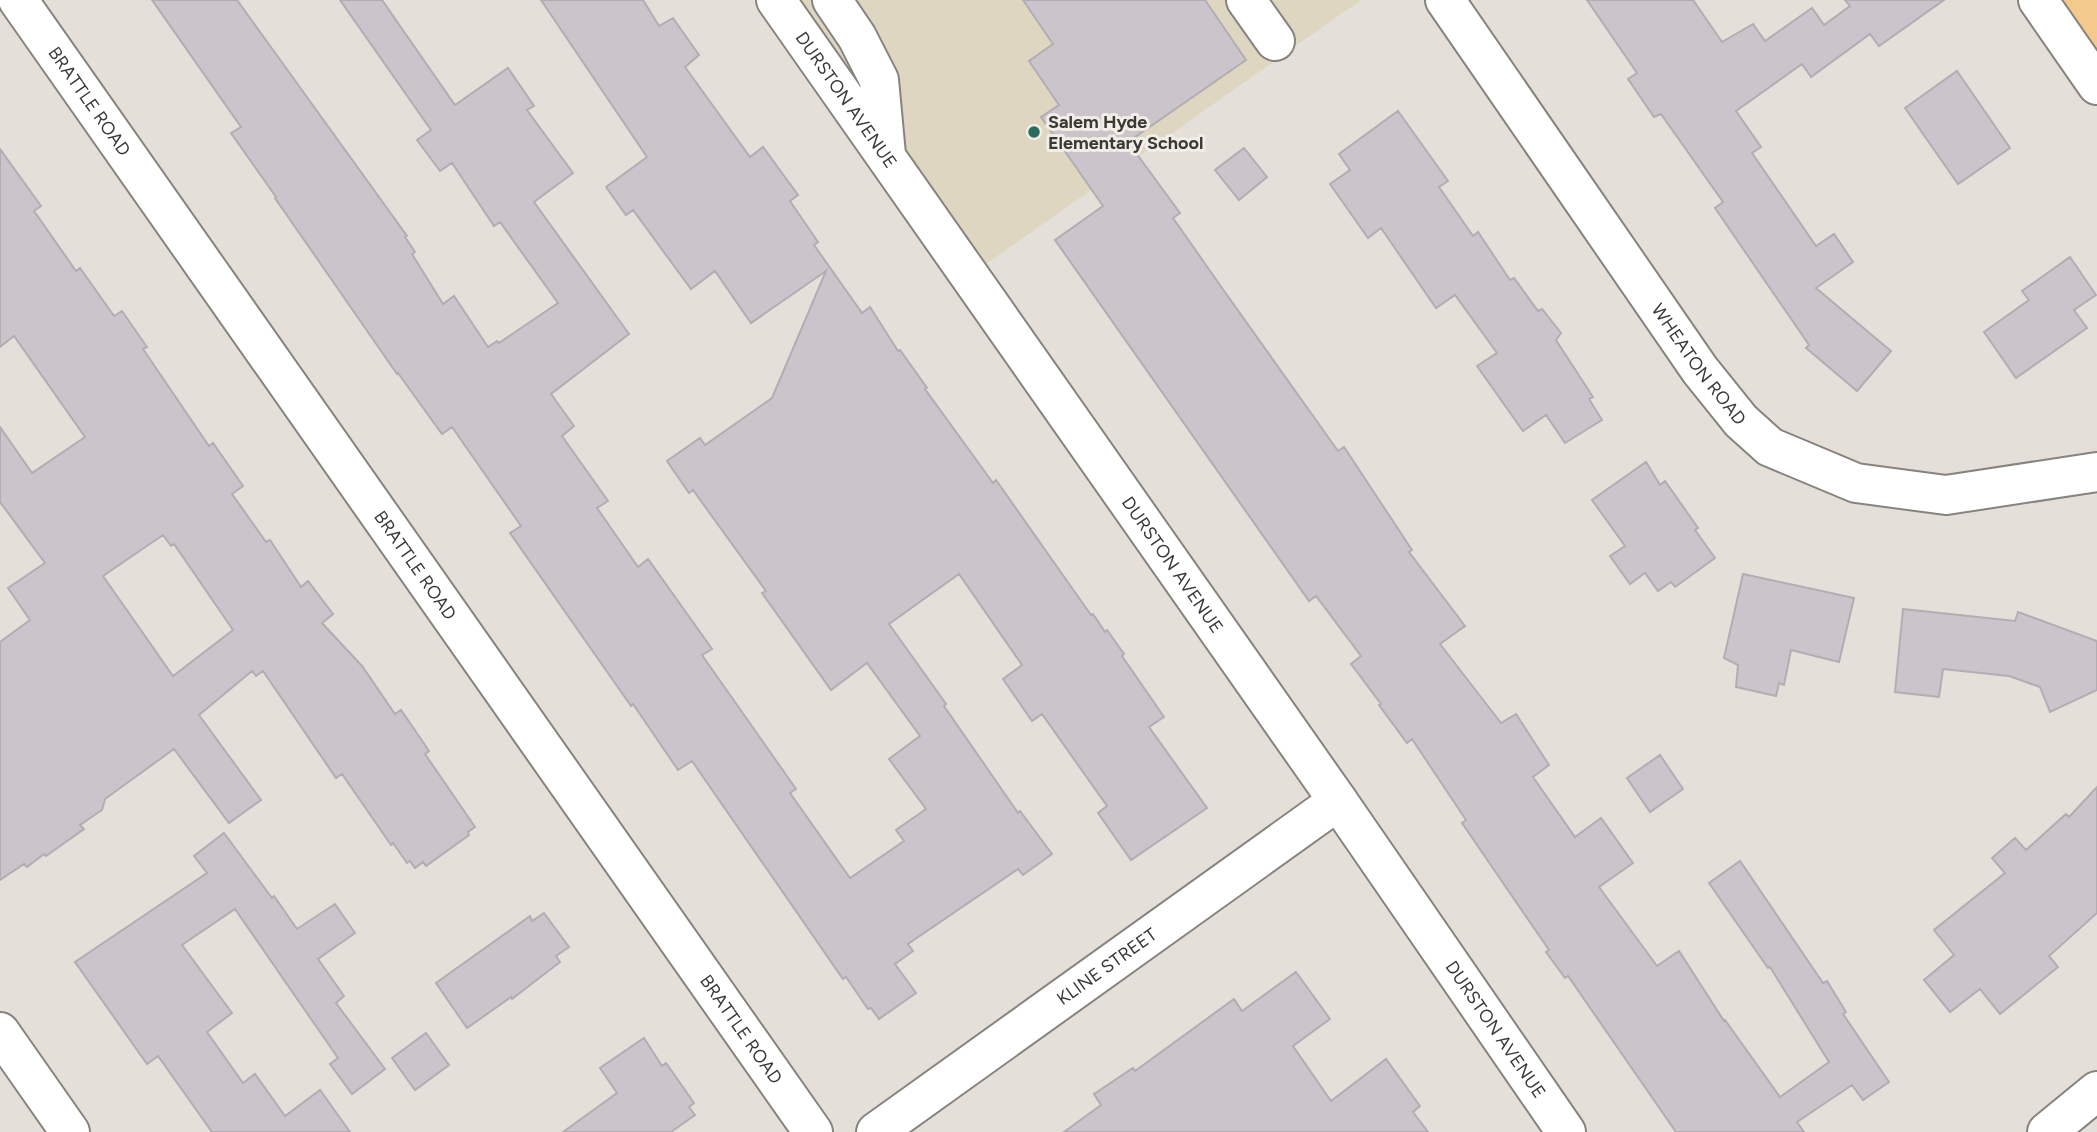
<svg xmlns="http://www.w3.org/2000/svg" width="2097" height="1132" font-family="Figtree,sans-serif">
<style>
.education{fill:#dfd6c1}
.green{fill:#f4ca8c}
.building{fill:#cbc5cb;stroke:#b2adb2;stroke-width:2;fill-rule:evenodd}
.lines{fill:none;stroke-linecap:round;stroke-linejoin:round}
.minor-casing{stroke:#87837e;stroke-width:42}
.minor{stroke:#fff;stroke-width:38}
.poi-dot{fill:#296d5f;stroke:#f1ede7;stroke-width:2.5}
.labels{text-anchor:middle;stroke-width:6;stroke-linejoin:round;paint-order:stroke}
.street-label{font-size:18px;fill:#3a3936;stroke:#f1ede7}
.poi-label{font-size:18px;font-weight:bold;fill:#3a3936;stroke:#f1ede7;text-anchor:start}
</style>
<rect width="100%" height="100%" fill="#e4e0d9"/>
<!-- education -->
<path class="education" d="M801,0H1361L986,264Z"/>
<!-- green -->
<path class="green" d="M2038,0H2097V85Z"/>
<!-- building -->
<path class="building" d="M152,0H237L407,236L405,237L415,252L412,254L443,304L454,296L488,347L497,341L499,343L558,303L500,222L494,226L452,163L440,171L417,140L431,130L340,0H382L455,105L508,68L534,106L527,110L573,173L534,202L629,334L551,394L574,426L562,436L608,501L597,508L638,567L648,559L712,649L702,655L796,789L790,793L850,878L904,841L896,830L926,809L889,759L920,736L867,663L831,690L762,593L766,591L693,490L689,493L667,461L700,438L705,445L772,398L826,271L751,323L715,271L691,289L633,210L626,215L606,187L647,157L541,0H643L659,26L673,18L699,55L685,67L750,157L763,147L798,195L790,201L818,242L814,245L862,313L870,307L898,351L900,350L927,388L925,389L993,483L996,480L1091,615L1093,614L1105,632L1107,630L1124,654L1122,656L1164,717L1149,727L1207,808L1131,860L1098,813L1107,806L1042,714L1032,721L1003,679L1022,665L959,574L889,624L946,704L944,706L1018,813L1020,811L1052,854L1023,875L1018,869L908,944L913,951L895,964L916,993L879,1019L871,1008L868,1009L846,977L843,979L692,761L678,770L633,704L631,706L510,533L521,526L452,427L442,434L398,373L397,374L275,198L276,197L231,133L241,127Z
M1023,0H1205L1246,60L1128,142L1180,213L1173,218L1222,288L1338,451L1344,447L1412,550L1409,552L1465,626L1440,644L1501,723L1516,714L1549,765L1533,777L1575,837L1601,818L1633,863L1599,887L1657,966L1679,951L1724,1021L1725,1020L1780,1097L1829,1062L1770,967L1768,968L1709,883L1740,861L1823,983L1827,981L1846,1012L1843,1014L1889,1082L1863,1100L1852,1085L1797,1122L1804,1132H1676L1568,976L1565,978L1546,952L1549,950L1462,823L1466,820L1412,739L1407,743L1379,705L1381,704L1351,664L1361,656L1316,596L1309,601L1055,240L1103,206L1041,117L1059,105L1029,61L1053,44Z
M1587,0H1693L1722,42L1753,24L1765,41L1812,8L1824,25L1850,6L1845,0H1944L1879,46L1870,34L1811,77L1802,64L1736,111L1761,147L1752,153L1816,246L1834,234L1853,262L1816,288L1891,351L1857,391L1806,348L1809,345L1715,208L1723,202L1661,114L1654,117L1628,79L1637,73Z
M1957,71L2010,148L1958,184L1905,108Z
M1398,111L1448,181L1439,187L1473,236L1478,232L1510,280L1514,278L1538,311L1542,309L1561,333L1556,340L1593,397L1589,399L1602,420L1565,443L1546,415L1523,431L1477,366L1497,353L1455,295L1436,308L1381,228L1368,238L1330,184L1350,170L1339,154Z
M1244,148L1267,177L1239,200L1215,170Z
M0,149L41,206L34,211L76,271L80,268L114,316L122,311L147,347L143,349L209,446L213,443L243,486L232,494L266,542L270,540L301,587L308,581L333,614L322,623L362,666L395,714L401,710L429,751L425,754L475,827L468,832L469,835L426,866L423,862L415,868L410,861L407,863L393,843L391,845L342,774L336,778L263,671L256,676L252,671L199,715L261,800L229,823L174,749L105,799L102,810L80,825L84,829L46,856L44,854L27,867L24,864L0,880V642L30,620L8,588L45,563L0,502V427L32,473L85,437L14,336L0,347ZM163,535L171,546L174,544L233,630L173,676L103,576Z
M2070,257L2096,295L2074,310L2087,328L2016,378L1984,332L2029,300L2022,291Z
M1646,462L1660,485L1665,481L1698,528L1695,530L1715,558L1675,587L1671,582L1658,591L1645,573L1630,584L1610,556L1625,546L1592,500Z
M1743,574L1854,598L1839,662L1791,650L1784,685L1779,683L1776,696L1736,687L1738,665L1724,658Z
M1903,609L2015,621L2018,612L2097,641V690L2050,712L2040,687L2009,676L1943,669L1939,697L1895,692Z
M1660,755L1683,789L1650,812L1627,778Z
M2097,787V913L2049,956L2058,967L2000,1014L1980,989L1950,1012L1924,980L1954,955L1934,930L2005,873L1992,858L2015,838L2026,850L2066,814L2069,817Z
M224,833L272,898L274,896L297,929L335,904L355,933L318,959L344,996L336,1003L385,1069L352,1094L330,1064L338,1058L235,909L182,945L232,1013L207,1032L243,1083L255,1074L285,1116L320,1090L350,1132H212L158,1056L147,1064L75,962L207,873L194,856Z
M544,913L569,947L556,956L560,962L512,999L511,997L467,1028L436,983L530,916L532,921Z
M1296,972L1330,1019L1293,1046L1331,1101L1386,1059L1420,1106L1413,1112L1428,1132H1064L1101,1105L1094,1094L1133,1068L1135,1071L1234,999L1242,1011Z
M426,1033L449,1065L415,1090L392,1058Z
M644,1038L662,1066L666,1063L694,1103L689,1107L695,1115L671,1132H563L617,1093L600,1068Z"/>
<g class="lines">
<!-- minor casing -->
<g class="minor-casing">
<g id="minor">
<path id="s1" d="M18,0L813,1132"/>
<path id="s2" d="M776,0L1338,801L1566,1132"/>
<path d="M832,0L857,37L879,80L886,155"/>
<path d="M1246,0L1275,41"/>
<path id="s3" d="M1445,0L1700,370L1741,421L1770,447L1856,483L1946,495L2097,472"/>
<path d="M2038,0L2097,85"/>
<path d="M0,1032L70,1132"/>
<path id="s4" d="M876,1132L1338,801"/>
<path d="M2047,1132L2097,1091"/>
</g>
</g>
<!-- minor -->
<use href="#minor" class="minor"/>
</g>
<!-- markers -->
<circle class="poi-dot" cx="1034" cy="132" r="7"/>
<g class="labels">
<!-- street labels -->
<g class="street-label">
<text dy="6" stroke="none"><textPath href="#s2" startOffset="122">DURSTON AVENUE</textPath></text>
<text dy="6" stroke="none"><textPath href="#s1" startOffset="124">BRATTLE ROAD</textPath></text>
<text dy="6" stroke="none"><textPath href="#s3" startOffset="444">WHEATON ROAD</textPath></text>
<text dy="6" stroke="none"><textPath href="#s2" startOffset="690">DURSTON AVENUE</textPath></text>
<text dy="6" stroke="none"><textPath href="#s1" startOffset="691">BRATTLE ROAD</textPath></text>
<text dy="6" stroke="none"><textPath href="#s4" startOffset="284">KLINE STREET</textPath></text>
<text dy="6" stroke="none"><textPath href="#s1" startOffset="1258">BRATTLE ROAD</textPath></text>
<text dy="6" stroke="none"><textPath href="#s2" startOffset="1256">DURSTON AVENUE</textPath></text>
</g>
<!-- poi labels -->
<g class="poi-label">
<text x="1048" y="128">Salem Hyde<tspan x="1048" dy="21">Elementary School</tspan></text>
</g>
</g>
</svg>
